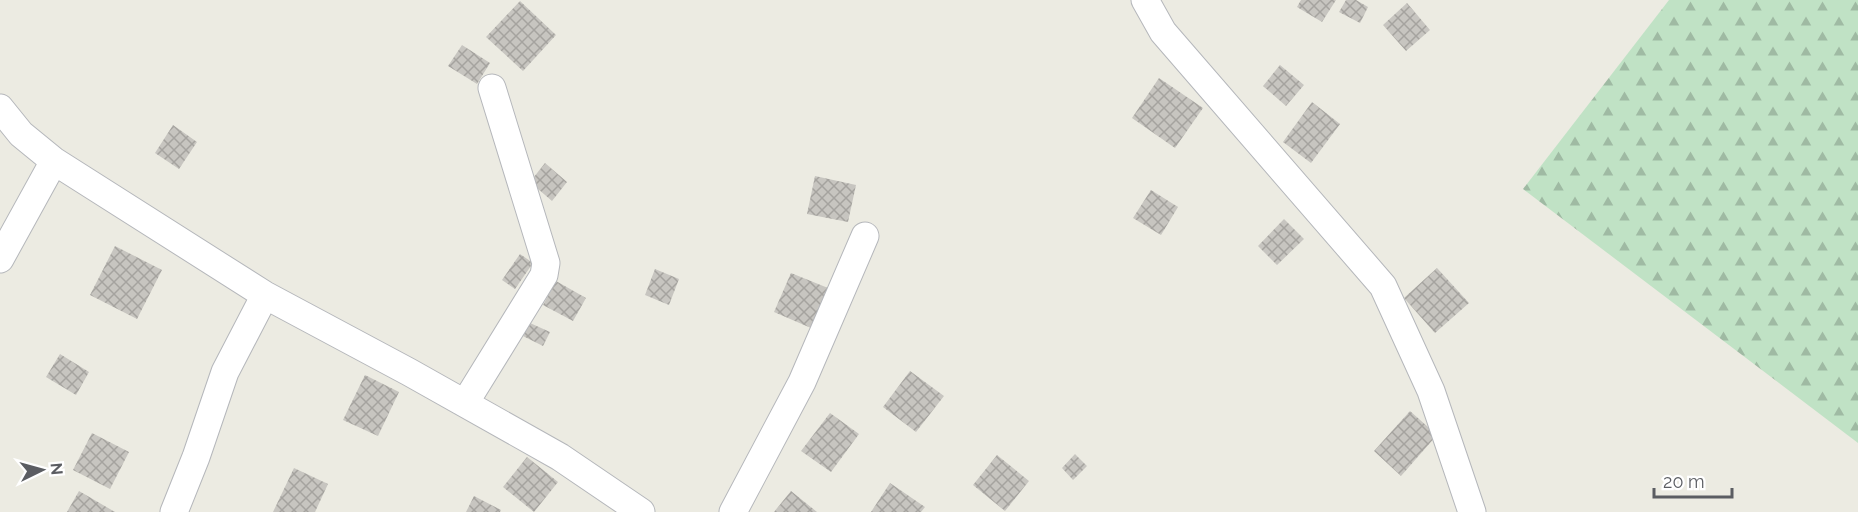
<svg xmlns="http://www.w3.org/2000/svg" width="1858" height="512" font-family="Raleway,sans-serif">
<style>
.forest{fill:url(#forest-firs)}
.building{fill:url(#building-cross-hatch)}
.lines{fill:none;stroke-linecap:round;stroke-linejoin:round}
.minor-casing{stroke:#b5b7bb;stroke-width:29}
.minor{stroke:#fff;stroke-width:27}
</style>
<defs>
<pattern id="forest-firs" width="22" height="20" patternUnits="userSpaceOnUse" patternTransform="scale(1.5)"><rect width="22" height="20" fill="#c0e2c5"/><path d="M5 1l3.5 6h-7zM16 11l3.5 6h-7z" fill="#9fbaa3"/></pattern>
<pattern id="building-cross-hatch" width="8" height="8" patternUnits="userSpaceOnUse" patternTransform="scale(1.5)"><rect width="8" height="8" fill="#c7c5c0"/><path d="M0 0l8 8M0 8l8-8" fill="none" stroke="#a5a39f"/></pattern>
</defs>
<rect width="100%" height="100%" fill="#ecebe2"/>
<!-- forest -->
<path class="forest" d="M1669,0H1858V443L1523,189Z"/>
<!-- building -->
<path class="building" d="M1301,0H1336L1322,22L1297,7Z
M1346,0H1356L1368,7L1360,23L1339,12Z
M520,1L556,35L523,71L486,37Z
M1407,3L1430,30L1406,51L1383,25Z
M462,45L490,63L477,84L448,66Z
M1280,65L1304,85L1286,106L1263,86Z
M1159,78L1203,108L1175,148L1132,118Z
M1312,102L1340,124L1311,163L1283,142Z
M173,125L197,142L179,169L155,153Z
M545,163L567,182L552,201L530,182Z
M815,176L856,185L848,222L807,214Z
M1151,190L1178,207L1161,235L1133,218Z
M1284,219L1304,239L1277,265L1258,246Z
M115,246L162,270L137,319L90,295Z
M520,254L533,263L515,289L502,280Z
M1437,268L1469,303L1435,333L1404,298Z
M655,269L679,279L669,305L645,295Z
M791,273L828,288L811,328L774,312Z
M556,281L586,298L573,321L543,305Z
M530,323L550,332L543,346L523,336Z
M60,354L89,372L76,395L46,377Z
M910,371L944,396L916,432L883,407Z
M365,375L399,392L378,436L343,420Z
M1410,411L1437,435L1401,476L1374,451Z
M830,413L859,434L831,472L801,451Z
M92,433L129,452L110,489L73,470Z
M1075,454L1087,466L1073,480L1062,468Z
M997,455L1029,481L1005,511L973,485Z
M527,457L558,482L534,512L503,487Z
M294,468L328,484L315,512H273Z
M890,483L925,507L921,512H871Z
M79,491L115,512H67Z
M791,491L817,512H774Z
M474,496L501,510L500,512H466Z"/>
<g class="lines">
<!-- minor casing -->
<g class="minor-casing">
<path id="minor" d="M1145,0L1163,32L1383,286L1431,391L1472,512
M0,108L21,134L54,161L265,295L409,372L560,457L641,512
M0,259L54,161
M465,403L544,275L546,263L492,88
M174,512L196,457L225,372L265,295
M733,512L802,382L865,236"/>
</g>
<!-- minor -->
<use href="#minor" class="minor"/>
</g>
<!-- north arrow -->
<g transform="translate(42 470) rotate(85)" stroke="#ffffff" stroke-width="4.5" paint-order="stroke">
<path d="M0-4.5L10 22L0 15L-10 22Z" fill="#5b5d62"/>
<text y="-9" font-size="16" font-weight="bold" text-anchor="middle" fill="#5b5d62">N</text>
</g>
<!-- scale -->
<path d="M1654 488v9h78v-9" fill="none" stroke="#5b5d62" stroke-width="3"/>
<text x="1663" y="488" font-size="18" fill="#5b5d62" stroke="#ffffff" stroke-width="4.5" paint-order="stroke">20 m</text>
</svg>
